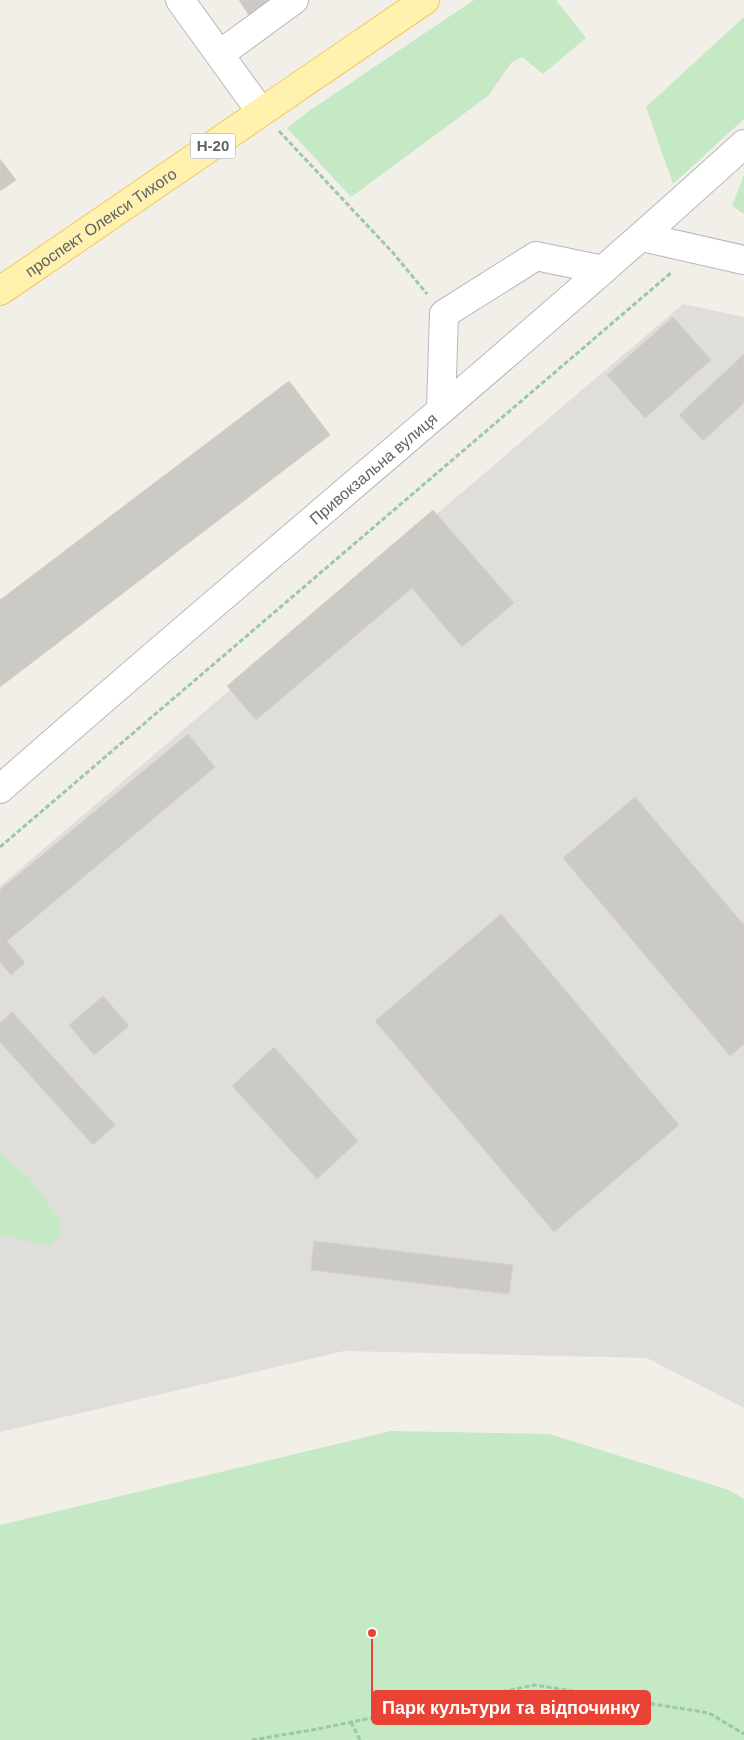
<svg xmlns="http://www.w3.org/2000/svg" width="744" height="1740" font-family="Helvetica,sans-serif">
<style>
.industrial{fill:#e0deda}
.green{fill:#c5e8c5}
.building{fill:#cccac5;stroke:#d6d1c6}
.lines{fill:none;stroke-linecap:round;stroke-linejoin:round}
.minor-casing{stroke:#b5b8bc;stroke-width:30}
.major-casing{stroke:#f2c960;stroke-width:30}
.path{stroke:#9cc7a9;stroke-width:3;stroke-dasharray:5 2.5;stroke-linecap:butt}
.minor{stroke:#fff;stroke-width:28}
.major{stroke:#fff2af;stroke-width:28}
.labels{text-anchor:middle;stroke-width:4;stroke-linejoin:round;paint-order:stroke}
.shield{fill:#fff;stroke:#8f9295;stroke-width:1}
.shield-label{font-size:15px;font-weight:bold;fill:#5f6368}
.street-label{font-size:16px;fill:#5f6368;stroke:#fff}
.leader{fill:none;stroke:#ea4335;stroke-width:2}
.callout-dot{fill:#ea4335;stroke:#fff;stroke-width:2}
.callout{fill:#ea4335;stroke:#ea4335;stroke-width:2}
.callout-label{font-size:18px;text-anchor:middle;font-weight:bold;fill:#fff}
</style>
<rect width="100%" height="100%" fill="#f1efe8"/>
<!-- industrial -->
<path class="industrial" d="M683,304L744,317V1408L647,1358L344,1351L0,1432V886Z"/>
<!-- green -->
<path class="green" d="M474,0H556L586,38L543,74L522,57L511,63L488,96L351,197L287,128L309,111Z
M744,17V119L673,184L646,107Z
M744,175V214L732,206Z
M0,1152L29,1178L60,1220L61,1236L48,1246L0,1235Z
M391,1431L549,1434L729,1490L744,1499V1740H0V1525Z"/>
<!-- building -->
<path class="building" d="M239,0H277L251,18Z
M0,159L16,180L0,191Z
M673,317L711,360L645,418L607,375Z
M744,354V403L703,441L679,415Z
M289,381L330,435L0,687V600Z
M433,510L514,603L462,647L412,588L256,720L227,686Z
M188,734L215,767L7,941L25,963L11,975L0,962V890Z
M635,797L744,925V1044L730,1056L563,858Z
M501,914L679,1125L554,1232L375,1021Z
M103,996L129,1026L94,1055L69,1025Z
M12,1012L115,1125L93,1145L0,1042V1023Z
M274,1047L358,1141L317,1179L232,1086Z
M314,1241L513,1265L509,1294L311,1270Z"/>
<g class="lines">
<!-- minor casing -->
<g class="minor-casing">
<g id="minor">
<path d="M180,0L261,112"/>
<path d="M220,54L294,0"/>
<path d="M642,237L744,260"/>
<path d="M441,408L444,314L536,256L603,270"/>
<path id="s1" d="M0,789C247,572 501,365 744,144"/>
</g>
</g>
<!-- major casing -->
<g class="major-casing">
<g id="major">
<path id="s2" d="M0,291L425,0"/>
</g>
</g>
<!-- path -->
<path class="path" d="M279,131L394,254L427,294
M0,847L672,272
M351,1722L360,1740
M252,1740L312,1730L535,1685L709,1713L744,1734"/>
<!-- minor -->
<use href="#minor" class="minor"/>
<!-- major -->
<use href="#major" class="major"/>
</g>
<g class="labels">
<!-- shield labels -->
<rect class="shield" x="190.5" y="133.5" width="45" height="25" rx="4"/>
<g class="shield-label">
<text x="213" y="151">Н-20</text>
</g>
<!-- street labels -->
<g class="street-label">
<text dy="6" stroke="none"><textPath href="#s2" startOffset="122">проспект Олекси Тихого</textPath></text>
<text dy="6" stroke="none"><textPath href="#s1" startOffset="492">Привокзальна вулиця</textPath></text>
</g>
</g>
<!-- callouts -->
<path class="leader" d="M372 1633L372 1707"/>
<circle class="callout-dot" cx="372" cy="1633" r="5"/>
<rect class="callout" x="372" y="1691" width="278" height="33" rx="5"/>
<g class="callout-label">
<text x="511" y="1714">Парк культури та відпочинку</text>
</g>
</svg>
